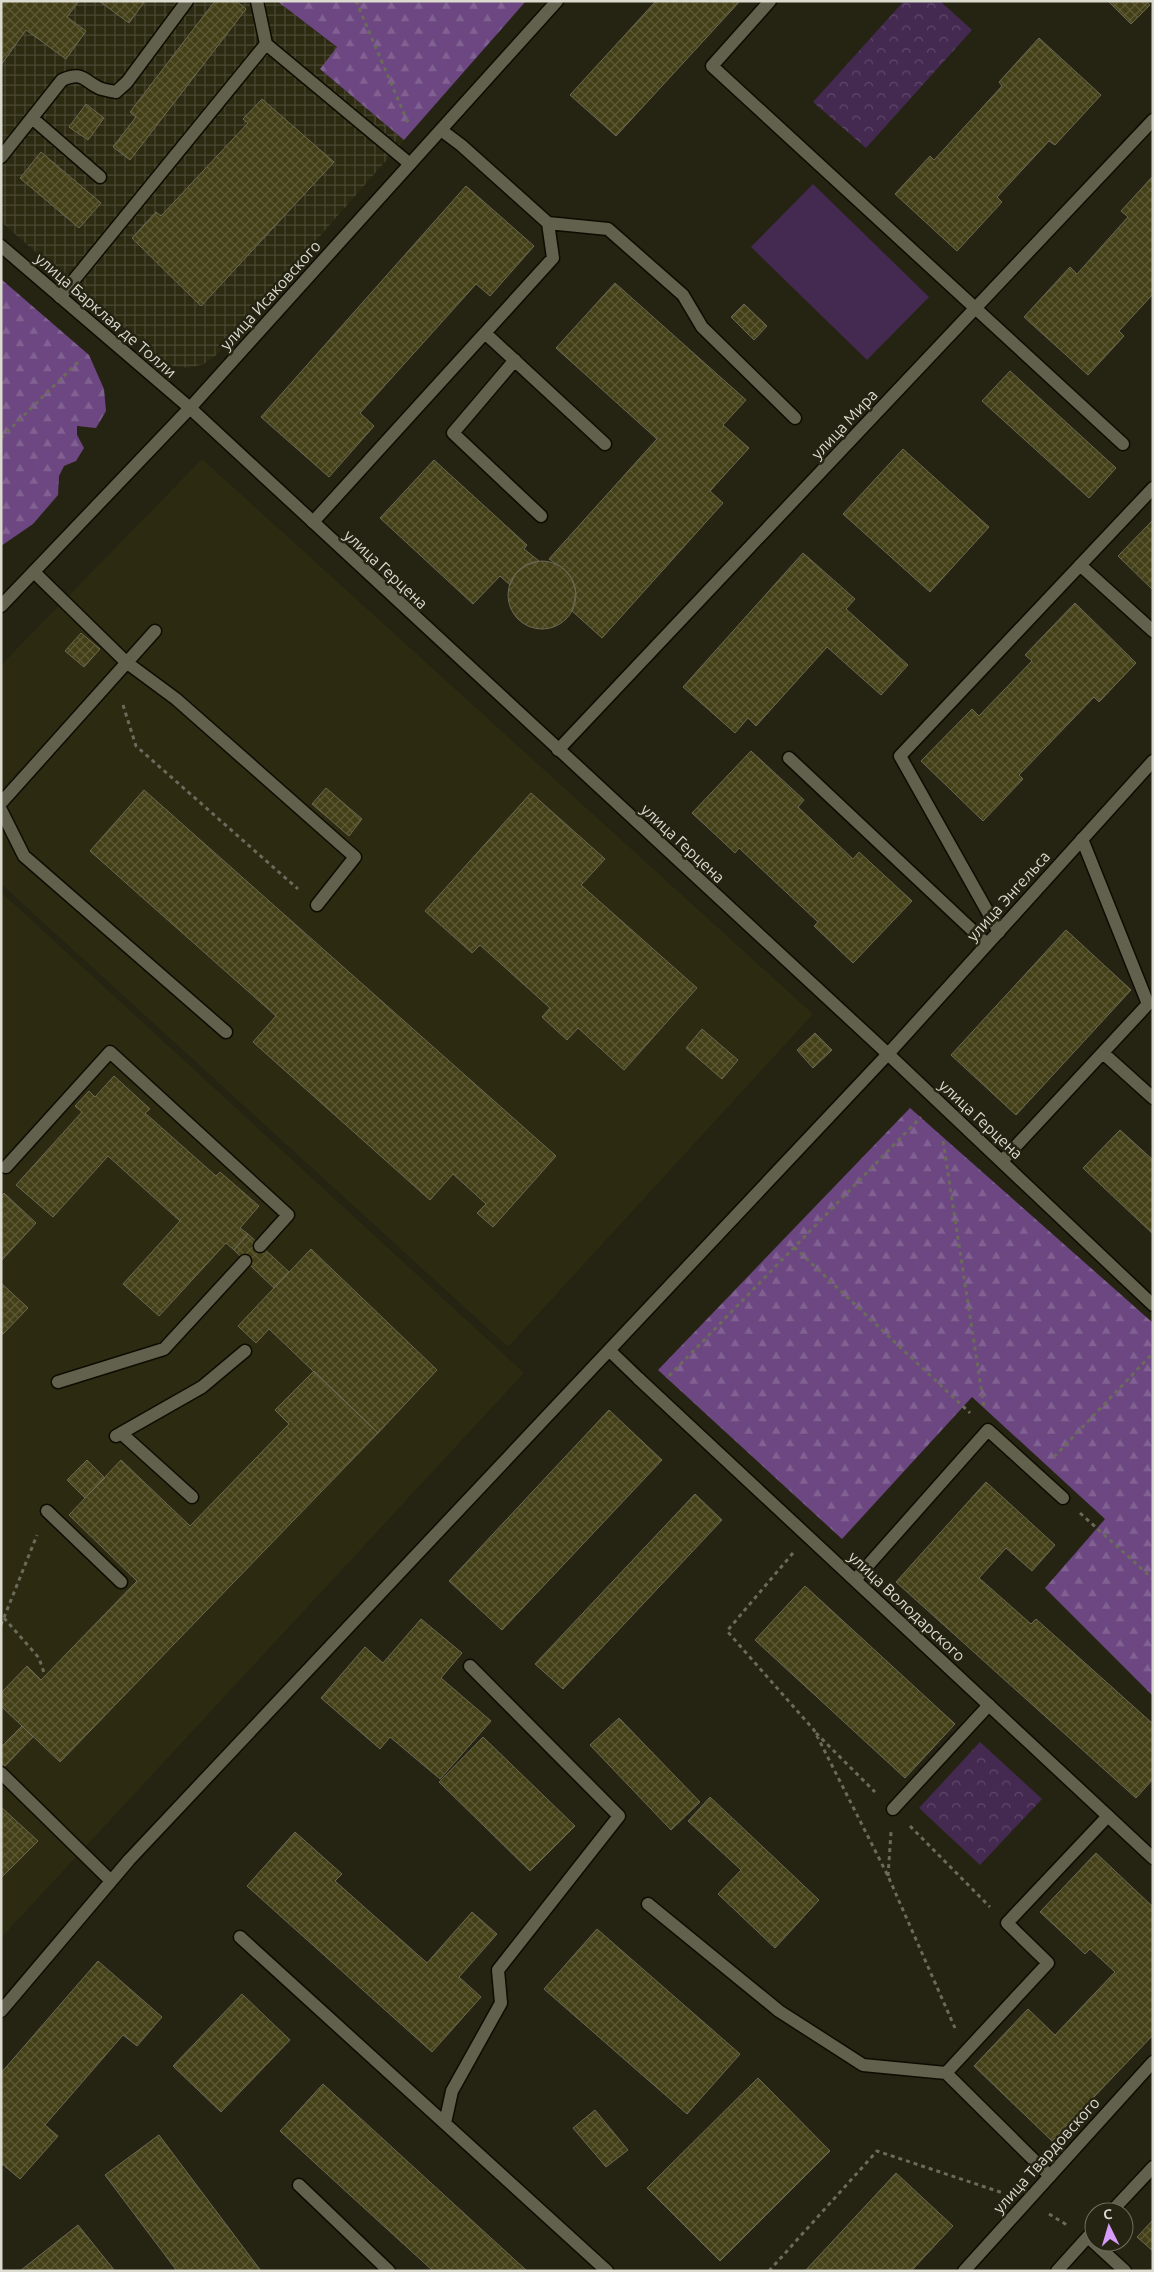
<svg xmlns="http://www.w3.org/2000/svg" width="1154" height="2272" font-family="Ubuntu,sans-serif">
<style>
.built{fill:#2c2a11}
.industrial{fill:url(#industrial-grid)}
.grass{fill:#442a51}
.forest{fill:url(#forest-firs)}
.park{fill:url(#park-crowns)}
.building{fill:url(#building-cross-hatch);stroke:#6b6955}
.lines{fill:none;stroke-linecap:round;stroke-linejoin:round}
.lane-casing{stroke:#0e0c01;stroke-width:15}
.street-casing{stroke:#0e0c01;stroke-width:15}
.secondary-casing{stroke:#0e0c01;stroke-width:15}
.path{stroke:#6b6a5b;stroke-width:3;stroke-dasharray:4 4;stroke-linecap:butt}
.lane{stroke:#62614d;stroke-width:12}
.street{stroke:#62614d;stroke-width:12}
.secondary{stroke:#62614d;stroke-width:12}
.labels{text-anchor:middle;stroke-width:5;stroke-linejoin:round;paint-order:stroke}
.street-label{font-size:16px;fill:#dbdbd0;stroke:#252312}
</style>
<defs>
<pattern id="industrial-grid" width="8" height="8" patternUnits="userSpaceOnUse" patternTransform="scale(1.25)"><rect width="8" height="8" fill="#2c2a11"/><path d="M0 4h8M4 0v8" fill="none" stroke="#4a4833"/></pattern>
<pattern id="forest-firs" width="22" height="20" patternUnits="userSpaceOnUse" patternTransform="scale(1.25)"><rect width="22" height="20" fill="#6c4781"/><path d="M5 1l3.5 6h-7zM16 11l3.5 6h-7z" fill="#806192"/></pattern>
<pattern id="park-crowns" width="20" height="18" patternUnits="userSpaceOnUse" patternTransform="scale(1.25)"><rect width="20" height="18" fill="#442a51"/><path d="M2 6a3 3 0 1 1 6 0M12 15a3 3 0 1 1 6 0" fill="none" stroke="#5e4869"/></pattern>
<pattern id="building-cross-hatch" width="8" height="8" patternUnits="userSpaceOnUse" patternTransform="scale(1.25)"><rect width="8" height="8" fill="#433f16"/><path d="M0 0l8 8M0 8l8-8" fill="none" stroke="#5e5a37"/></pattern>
</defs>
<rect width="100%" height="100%" fill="#252312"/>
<!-- built -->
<path class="built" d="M202,459L813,1014L508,1347L1,884V665Z
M1,892L524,1373L1,1938Z"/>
<!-- industrial -->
<path class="industrial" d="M1,1H277L337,48L320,69L404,140L216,355L204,364L189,368L173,366L160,359L1,222Z"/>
<!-- grass -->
<path class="grass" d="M813,184L929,297L867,360L751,247Z"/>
<!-- forest -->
<path class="forest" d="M277,1H526L404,140L320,69L337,47Z
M1,279L89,355L104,389L106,411L96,428L77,426V435L84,448L76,461L64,466L59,476L58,495L33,524L1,546Z
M910,1108L1153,1323V1696L1045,1588L1105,1519L972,1397L842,1539L658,1370Z"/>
<!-- park -->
<path class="park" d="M904,1H940L972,30L866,148L813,102Z
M980,1742L1042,1799L980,1865L919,1808Z"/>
<!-- building -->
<path class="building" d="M1,1H79L67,17L86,31L66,59L26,30L1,65Z
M99,1H145L129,23Z
M215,1H236L246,9L130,160L113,147L136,117L130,112Z
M656,1H740L616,136L570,95Z
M1108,1H1146L1150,5L1131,24Z
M1039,38L1101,95L1055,145L1049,141L997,197L1002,202L957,251L895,194L930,156L934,160L1002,86L999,82Z
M262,99L334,162L201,306L132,238L156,212L161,216L248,123L243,119Z
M86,104L104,118L88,140L69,127Z
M41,152L101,203L79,228L20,178Z
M1153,176V294L1119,331L1124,336L1088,375L1024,317L1070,267L1077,274L1128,217L1121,211Z
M466,186L534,246L490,296L476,284L360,413L374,426L329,477L261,417Z
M615,283L746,400L723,425L749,448L710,491L723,503L602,638L572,611L576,593L572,579L564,569L549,559L657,439L556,348Z
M744,304L767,326L754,340L731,317Z
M1010,371L1116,468L1089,498L982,401Z
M903,449L989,527L930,592L843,514Z
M434,460L527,545L524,549L539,561L527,565L516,573L510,585L500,576L473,604L380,518Z
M1153,520V590L1118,556Z
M803,553L855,599L846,609L908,665L881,695L827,647L756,726L748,718L735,733L683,687Z
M508 595a34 34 0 1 1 68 0a34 34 0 1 1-68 0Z
M1075,603L1136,663L1099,702L1094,697L1019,775L1023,779L983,821L921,761L972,709L979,716L1032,661L1025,655Z
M81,633L100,649L84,667L65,651Z
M751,751L804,800L798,807L853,859L859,852L912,901L853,963L814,926L818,922L739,848L735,853L692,813Z
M326,788L362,819L349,836L312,804Z
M144,790L556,1156L493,1227L477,1213L486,1204L453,1174L430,1200L253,1042L276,1016L90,851Z
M531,793L605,859L581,885L697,988L624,1070L578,1028L567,1040L542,1017L550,1008L480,945L472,953L425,911Z
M1066,930L1131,990L1016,1115L951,1055Z
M702,1029L738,1060L722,1079L686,1048Z
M815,1033L832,1050L813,1068L797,1050Z
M114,1076L150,1109L145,1113L216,1176L220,1172L259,1206L240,1228L248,1234L234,1250L226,1243L159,1316L123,1284L180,1221L108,1156L53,1217L16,1185L82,1112L75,1106L89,1091L95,1097Z
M1120,1130L1153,1160V1234L1083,1168Z
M4,1193L36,1223L1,1261V1196Z
M248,1234L289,1272L274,1288L234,1250Z
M311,1249L437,1370L378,1433L269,1329L256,1343L238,1326Z
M1,1283L28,1308L1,1336Z
M314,1371L378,1433L60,1762L1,1706V1693L27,1666L41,1680L137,1581L69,1515L121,1460L190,1526L289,1424L275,1410Z
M609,1410L662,1460L502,1630L449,1581Z
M87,1460L105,1478L85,1498L67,1480Z
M986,1482L1055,1545L1032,1571L1006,1548L979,1578L1031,1624L1036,1619L1153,1724V1779L1136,1798L896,1582Z
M695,1494L722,1520L563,1689L535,1664Z
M805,1586L955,1724L905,1778L755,1640Z
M421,1619L462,1653L441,1678L491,1721L440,1779L390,1737L380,1749L321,1698L365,1647L383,1663Z
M619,1718L700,1802L671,1830L590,1745Z
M22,1726L33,1737L1,1770V1747Z
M483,1737L575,1826L530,1871L439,1782Z
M710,1797L819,1900L775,1948L718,1894L741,1870L688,1821Z
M1,1807L38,1841L1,1878Z
M295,1832L342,1874L335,1881L427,1963L472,1912L497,1934L459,1977L481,1997L432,2052L247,1886Z
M1096,1853L1153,1907V2035L1052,2141L974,2066L1028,2009L1055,2035L1115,1972L1090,1949L1085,1954L1040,1912Z
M597,1929L740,2054L687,2114L544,1989Z
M98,1961L162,2017L137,2046L123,2035L45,2125L58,2136L20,2179L1,2163V2073Z
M242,1994L290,2040L221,2112L173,2066Z
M758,2078L830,2151L720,2261L647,2188Z
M323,2084L527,2271H433L280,2131Z
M595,2110L628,2150L606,2167L573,2128Z
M159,2135L261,2271H177L105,2175Z
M896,2173L953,2226L911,2271H805Z
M1153,2220V2251L1137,2237Z
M78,2225L115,2271H20Z"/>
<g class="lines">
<!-- lane casing -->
<g class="lane-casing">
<path id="lane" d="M257,1L266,44
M770,1L712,66L1123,444
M32,118L100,177
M1,157L62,80C83,71 83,80 99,88C104,90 111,91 116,92L127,82L187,1
M548,223L608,229L683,295L702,327L795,418
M60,297L266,44L410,164
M485,333L605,444
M515,360L453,433L541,516
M313,522L553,258L548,223L461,145L441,130
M1080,565L1153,631
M34,572L126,662L176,699L355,857L317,905
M789,758L987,944
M1,803L155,631
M1,810L24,856L226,1032
M999,932L900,756L1153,488
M1103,1053L1153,1098
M1002,1161L1148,1004L1082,839
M6,1167L110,1052L288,1215L260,1246
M610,1351L639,1379
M58,1382L164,1349L245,1261
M121,1433L192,1497
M116,1436L202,1387L245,1351
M47,1511L121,1582
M855,1580L988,1430L1063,1498
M1,1773L111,1881
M893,1809L989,1705
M648,1904L779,2011L863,2065L946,2073L1050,2176
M240,1937L607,2271
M1,2011L129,1860L888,1054
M946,2073L1048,1963L1007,1923L1108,1816
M445,2123L452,2091L501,2003L498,1970L619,1816L470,1666
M299,2185L389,2271
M1088,2237L1125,2271"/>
</g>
<!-- street casing -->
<g class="street-casing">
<path id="street" d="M558,750L1153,120
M888,1054L1153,761
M639,1379L1153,1858"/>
</g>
<!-- secondary casing -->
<g class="secondary-casing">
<path id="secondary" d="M1,246L190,408L888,1054L1153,1305
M1,606L190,408L557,1
M1111,2212L1153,2167
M964,2271L1153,2062
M1057,2271L1094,2230"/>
</g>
<!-- path -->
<path class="path" d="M356,1L408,123
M1,438L81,359
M123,705L136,746L298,889
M943,1141L984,1407
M794,1247L970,1413
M669,1376L921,1117
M1054,1457L1153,1353
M1080,1513L1153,1579
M793,1553L727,1631L814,1730L888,1876L955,2028
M4,1618L39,1658L45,1676
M1,1625L37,1535
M816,1733L875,1792
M910,1826L990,1907
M888,1876L891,1832
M1049,2214L1067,2225
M769,2271L877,2151L1003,2193"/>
<!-- lane -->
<use href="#lane" class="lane"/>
<!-- street -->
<use href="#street" class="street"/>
<!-- secondary -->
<use href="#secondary" class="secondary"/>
</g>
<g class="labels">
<!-- street labels -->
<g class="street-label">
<text transform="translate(270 295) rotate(-48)" y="6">улица Исаковского</text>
<text transform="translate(106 315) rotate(41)" y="6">улица Барклая де Толли</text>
<text transform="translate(844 424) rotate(-47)" y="6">улица Мира</text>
<text transform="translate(386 569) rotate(43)" y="6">улица Герцена</text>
<text transform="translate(683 843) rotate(43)" y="6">улица Герцена</text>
<text transform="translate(1008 896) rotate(-48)" y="6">улица Энгельса</text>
<text transform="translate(981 1119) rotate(43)" y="6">улица Герцена</text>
<text transform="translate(907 1606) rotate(43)" y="6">улица Володарского</text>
<text transform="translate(1046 2155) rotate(-48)" y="6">улица Твардовского</text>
</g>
</g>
<!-- border -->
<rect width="1154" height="2272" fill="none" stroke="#dbdbd0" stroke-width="5"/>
<!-- north arrow -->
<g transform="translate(1109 2227) rotate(355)"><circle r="24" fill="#252312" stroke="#6e6d5e"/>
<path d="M0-4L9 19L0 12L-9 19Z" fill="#d79bf9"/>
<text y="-8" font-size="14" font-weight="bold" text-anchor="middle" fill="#dbdbd0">С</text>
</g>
</svg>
